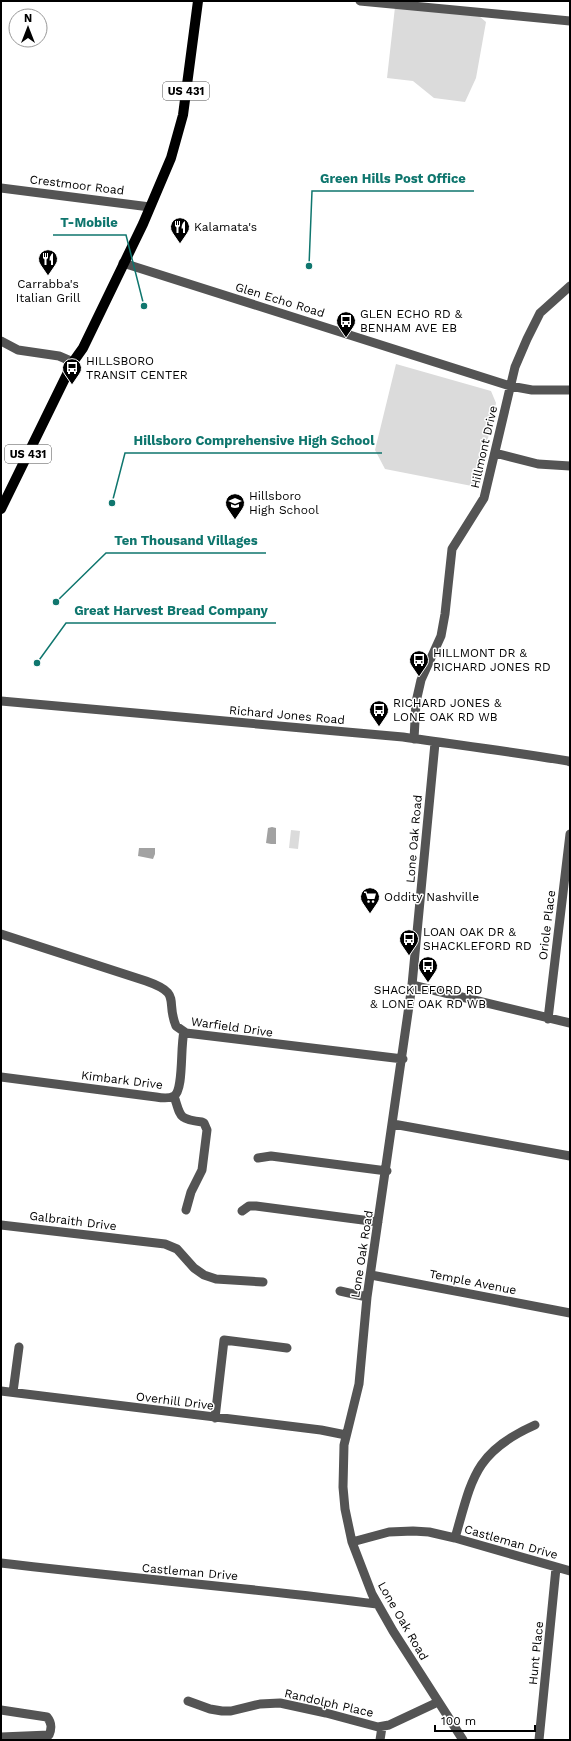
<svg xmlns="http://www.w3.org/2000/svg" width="571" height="1741" font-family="'Work Sans',sans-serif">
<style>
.green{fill:#dbdbdb}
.water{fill:#a2a2a2}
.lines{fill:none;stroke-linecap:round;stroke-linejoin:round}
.minor{stroke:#545454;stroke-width:9}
.major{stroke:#000;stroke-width:10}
.labels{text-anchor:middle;stroke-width:3;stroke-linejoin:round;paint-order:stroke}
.shield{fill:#fff;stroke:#4c4c4c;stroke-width:1}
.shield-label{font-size:11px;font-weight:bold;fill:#000}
.street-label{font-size:12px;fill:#000;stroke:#fff}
.poi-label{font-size:12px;fill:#000;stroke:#fff;text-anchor:start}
.leader{fill:none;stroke:#0f766e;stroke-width:1.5}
.callout-dot{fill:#0f766e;stroke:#fff;stroke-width:1.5}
.callout-label{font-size:13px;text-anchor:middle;font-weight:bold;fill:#0f766e;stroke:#fff;stroke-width:3;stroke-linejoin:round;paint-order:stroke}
</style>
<rect width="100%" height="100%" fill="#fff"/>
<!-- green -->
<path class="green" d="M395,7L479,16L486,22L476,78L465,102L434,98L413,81L387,78Z
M396,364L491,391L496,403L477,487L385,469L375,450Z
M291,830L300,831L298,849L289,848Z"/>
<!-- water -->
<path class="water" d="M272,827L276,828V844H271L266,843L268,828Z
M139,848H155V854L153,859L138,856Z"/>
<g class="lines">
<!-- minor -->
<path class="minor" d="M360,1L570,21
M1,188L150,207
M123,263L510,386L532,390H570
M1,341L18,350L59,356L73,362
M495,453L538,464L570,466
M1,701L403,737C458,745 513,752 568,761L570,762
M414,739L416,702L421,680L441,636L445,614L452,549L484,498L515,367L527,339L540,313L570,286
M435,743L412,985L367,1297L359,1384L344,1445L343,1487L345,1509L352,1542L372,1594L393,1631L463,1740
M1,934L146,981C183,994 165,1000 176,1026L186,1033L403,1059
M412,985L570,1023
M548,1019L570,834
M1,1077L156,1097C162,1098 169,1099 174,1096C184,1090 180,1047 184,1032
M174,1096C181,1117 178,1119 202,1122L204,1123L207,1130L202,1170L191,1192L186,1210
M393,1124L570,1156
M258,1158L271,1156L387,1171
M242,1211L249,1206H256L378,1222
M1,1225L165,1244L177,1249L194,1268L204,1275L216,1279L263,1282
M371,1275L570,1313
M340,1291L367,1297
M1,1391L321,1430L346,1435
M13,1392L19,1347
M215,1418L224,1340L287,1348
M455,1538C472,1479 474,1452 535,1425
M352,1542L389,1532L413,1531L429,1532L455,1538L570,1571
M1,1563C126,1578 252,1588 377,1604
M188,1701L210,1709L222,1711H231L260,1704L280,1703L326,1713L378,1727L389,1725L438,1702
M1,1710L47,1717C52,1723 52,1728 49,1735L1,1737
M380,1740L382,1727
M539,1740L556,1568"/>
<!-- major -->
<path class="major" d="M1,509L73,362L83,348L143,224L171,158L183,115L198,1"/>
</g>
<!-- icons -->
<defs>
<g id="restaurant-pin" transform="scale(1)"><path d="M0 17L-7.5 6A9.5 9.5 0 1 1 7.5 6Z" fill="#000" stroke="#fff"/><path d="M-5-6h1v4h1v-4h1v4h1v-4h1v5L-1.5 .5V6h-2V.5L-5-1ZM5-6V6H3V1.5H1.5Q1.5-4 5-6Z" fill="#fff"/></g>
<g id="bus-pin" transform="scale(1)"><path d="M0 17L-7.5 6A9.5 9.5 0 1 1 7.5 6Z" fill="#000" stroke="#fff"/><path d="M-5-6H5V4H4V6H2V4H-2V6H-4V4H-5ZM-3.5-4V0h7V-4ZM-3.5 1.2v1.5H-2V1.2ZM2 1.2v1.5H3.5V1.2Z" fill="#fff"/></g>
<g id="school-pin" transform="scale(1)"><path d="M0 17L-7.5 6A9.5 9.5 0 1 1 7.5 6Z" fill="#000" stroke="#fff"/><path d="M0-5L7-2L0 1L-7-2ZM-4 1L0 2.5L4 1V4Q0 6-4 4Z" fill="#fff"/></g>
<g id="supermarket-pin" transform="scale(1)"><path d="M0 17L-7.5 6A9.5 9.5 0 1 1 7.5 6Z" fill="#000" stroke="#fff"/><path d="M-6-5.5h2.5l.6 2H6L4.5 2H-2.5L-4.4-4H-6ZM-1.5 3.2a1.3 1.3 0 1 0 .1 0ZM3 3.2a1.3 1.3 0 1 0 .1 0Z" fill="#fff"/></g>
</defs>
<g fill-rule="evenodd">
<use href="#restaurant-pin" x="180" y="227"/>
<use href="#restaurant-pin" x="48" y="259"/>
<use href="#bus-pin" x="346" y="321"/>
<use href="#bus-pin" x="72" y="368"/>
<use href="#school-pin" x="235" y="503"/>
<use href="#bus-pin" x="419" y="660"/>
<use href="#bus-pin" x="379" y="710"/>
<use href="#supermarket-pin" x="370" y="897"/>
<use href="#bus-pin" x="409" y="939"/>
<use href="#bus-pin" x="428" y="966"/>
</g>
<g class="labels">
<!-- shield labels -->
<g class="shield">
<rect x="163" y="82" width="46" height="18" rx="3"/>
<rect x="5" y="445" width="46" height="18" rx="3"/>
</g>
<g class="shield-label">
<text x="186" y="95">US 431</text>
<text x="28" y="458">US 431</text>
</g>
<!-- street labels -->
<g class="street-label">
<text transform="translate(77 185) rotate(7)" y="4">Crestmoor Road</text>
<text transform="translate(280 300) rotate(17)" y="4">Glen Echo Road</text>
<text transform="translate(484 447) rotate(-77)" y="4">Hillmont Drive</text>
<text transform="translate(287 715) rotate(5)" y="4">Richard Jones Road</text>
<text transform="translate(414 839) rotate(-85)" y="4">Lone Oak Road</text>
<text transform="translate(547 925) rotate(-83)" y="4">Oriole Place</text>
<text transform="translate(232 1027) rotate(8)" y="4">Warfield Drive</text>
<text transform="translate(122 1080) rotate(7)" y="4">Kimbark Drive</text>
<text transform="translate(73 1221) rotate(7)" y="4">Galbraith Drive</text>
<text transform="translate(362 1254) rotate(-81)" y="4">Lone Oak Road</text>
<text transform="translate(473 1282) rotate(11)" y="4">Temple Avenue</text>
<text transform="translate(175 1401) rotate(7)" y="4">Overhill Drive</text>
<text transform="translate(511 1542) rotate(16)" y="4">Castleman Drive</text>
<text transform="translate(190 1572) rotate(5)" y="4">Castleman Drive</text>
<text transform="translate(403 1621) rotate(60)" y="4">Lone Oak Road</text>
<text transform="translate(536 1653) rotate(-84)" y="4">Hunt Place</text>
<text transform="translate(329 1703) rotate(13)" y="4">Randolph Place</text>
</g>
<!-- poi labels -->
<g class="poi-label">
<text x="194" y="231">Kalamata's</text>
<text x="48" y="288" text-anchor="middle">Carrabba's<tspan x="48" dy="14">Italian Grill</tspan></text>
<text x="360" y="318">GLEN ECHO RD &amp;<tspan x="360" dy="14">BENHAM AVE EB</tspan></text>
<text x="86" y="365">HILLSBORO<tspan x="86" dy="14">TRANSIT CENTER</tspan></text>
<text x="249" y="500">Hillsboro<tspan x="249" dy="14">High School</tspan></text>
<text x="433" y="657">HILLMONT DR &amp;<tspan x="433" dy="14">RICHARD JONES RD</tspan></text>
<text x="393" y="707">RICHARD JONES &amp;<tspan x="393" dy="14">LONE OAK RD WB</tspan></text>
<text x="384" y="901">Oddity Nashville</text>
<text x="423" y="936">LOAN OAK DR &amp;<tspan x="423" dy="14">SHACKLEFORD RD</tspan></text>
<text x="428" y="994" text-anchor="middle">SHACKLEFORD RD<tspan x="428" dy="14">&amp; LONE OAK RD WB</tspan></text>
</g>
</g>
<!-- callouts -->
<path class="leader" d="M309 266L312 191H474M144 306L126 235H53M112 503L125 453H382M56 602L106 553H266M37 663L66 623H276"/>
<g class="callout-dot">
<circle cx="309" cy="266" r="4"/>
<circle cx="144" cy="306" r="4"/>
<circle cx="112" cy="503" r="4"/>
<circle cx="56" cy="602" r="4"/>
<circle cx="37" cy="663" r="4"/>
</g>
<g class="callout-label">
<text x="393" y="183">Green Hills Post Office</text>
<text x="89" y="227">T-Mobile</text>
<text x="254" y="445">Hillsboro Comprehensive High School</text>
<text x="186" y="545">Ten Thousand Villages</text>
<text x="171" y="615">Great Harvest Bread Company</text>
</g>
<!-- border -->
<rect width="571" height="1741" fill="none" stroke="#000000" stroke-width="4"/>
<!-- north arrow -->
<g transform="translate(28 28)"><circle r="19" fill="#ffffff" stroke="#999999"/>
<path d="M0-3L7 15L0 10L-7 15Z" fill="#000000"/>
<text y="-6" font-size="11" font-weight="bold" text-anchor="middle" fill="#000000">N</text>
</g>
<!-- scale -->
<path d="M435 1725v6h100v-6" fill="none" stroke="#000000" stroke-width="2"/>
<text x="441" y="1725" font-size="12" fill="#000000" stroke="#ffffff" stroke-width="3" paint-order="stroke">100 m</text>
</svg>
